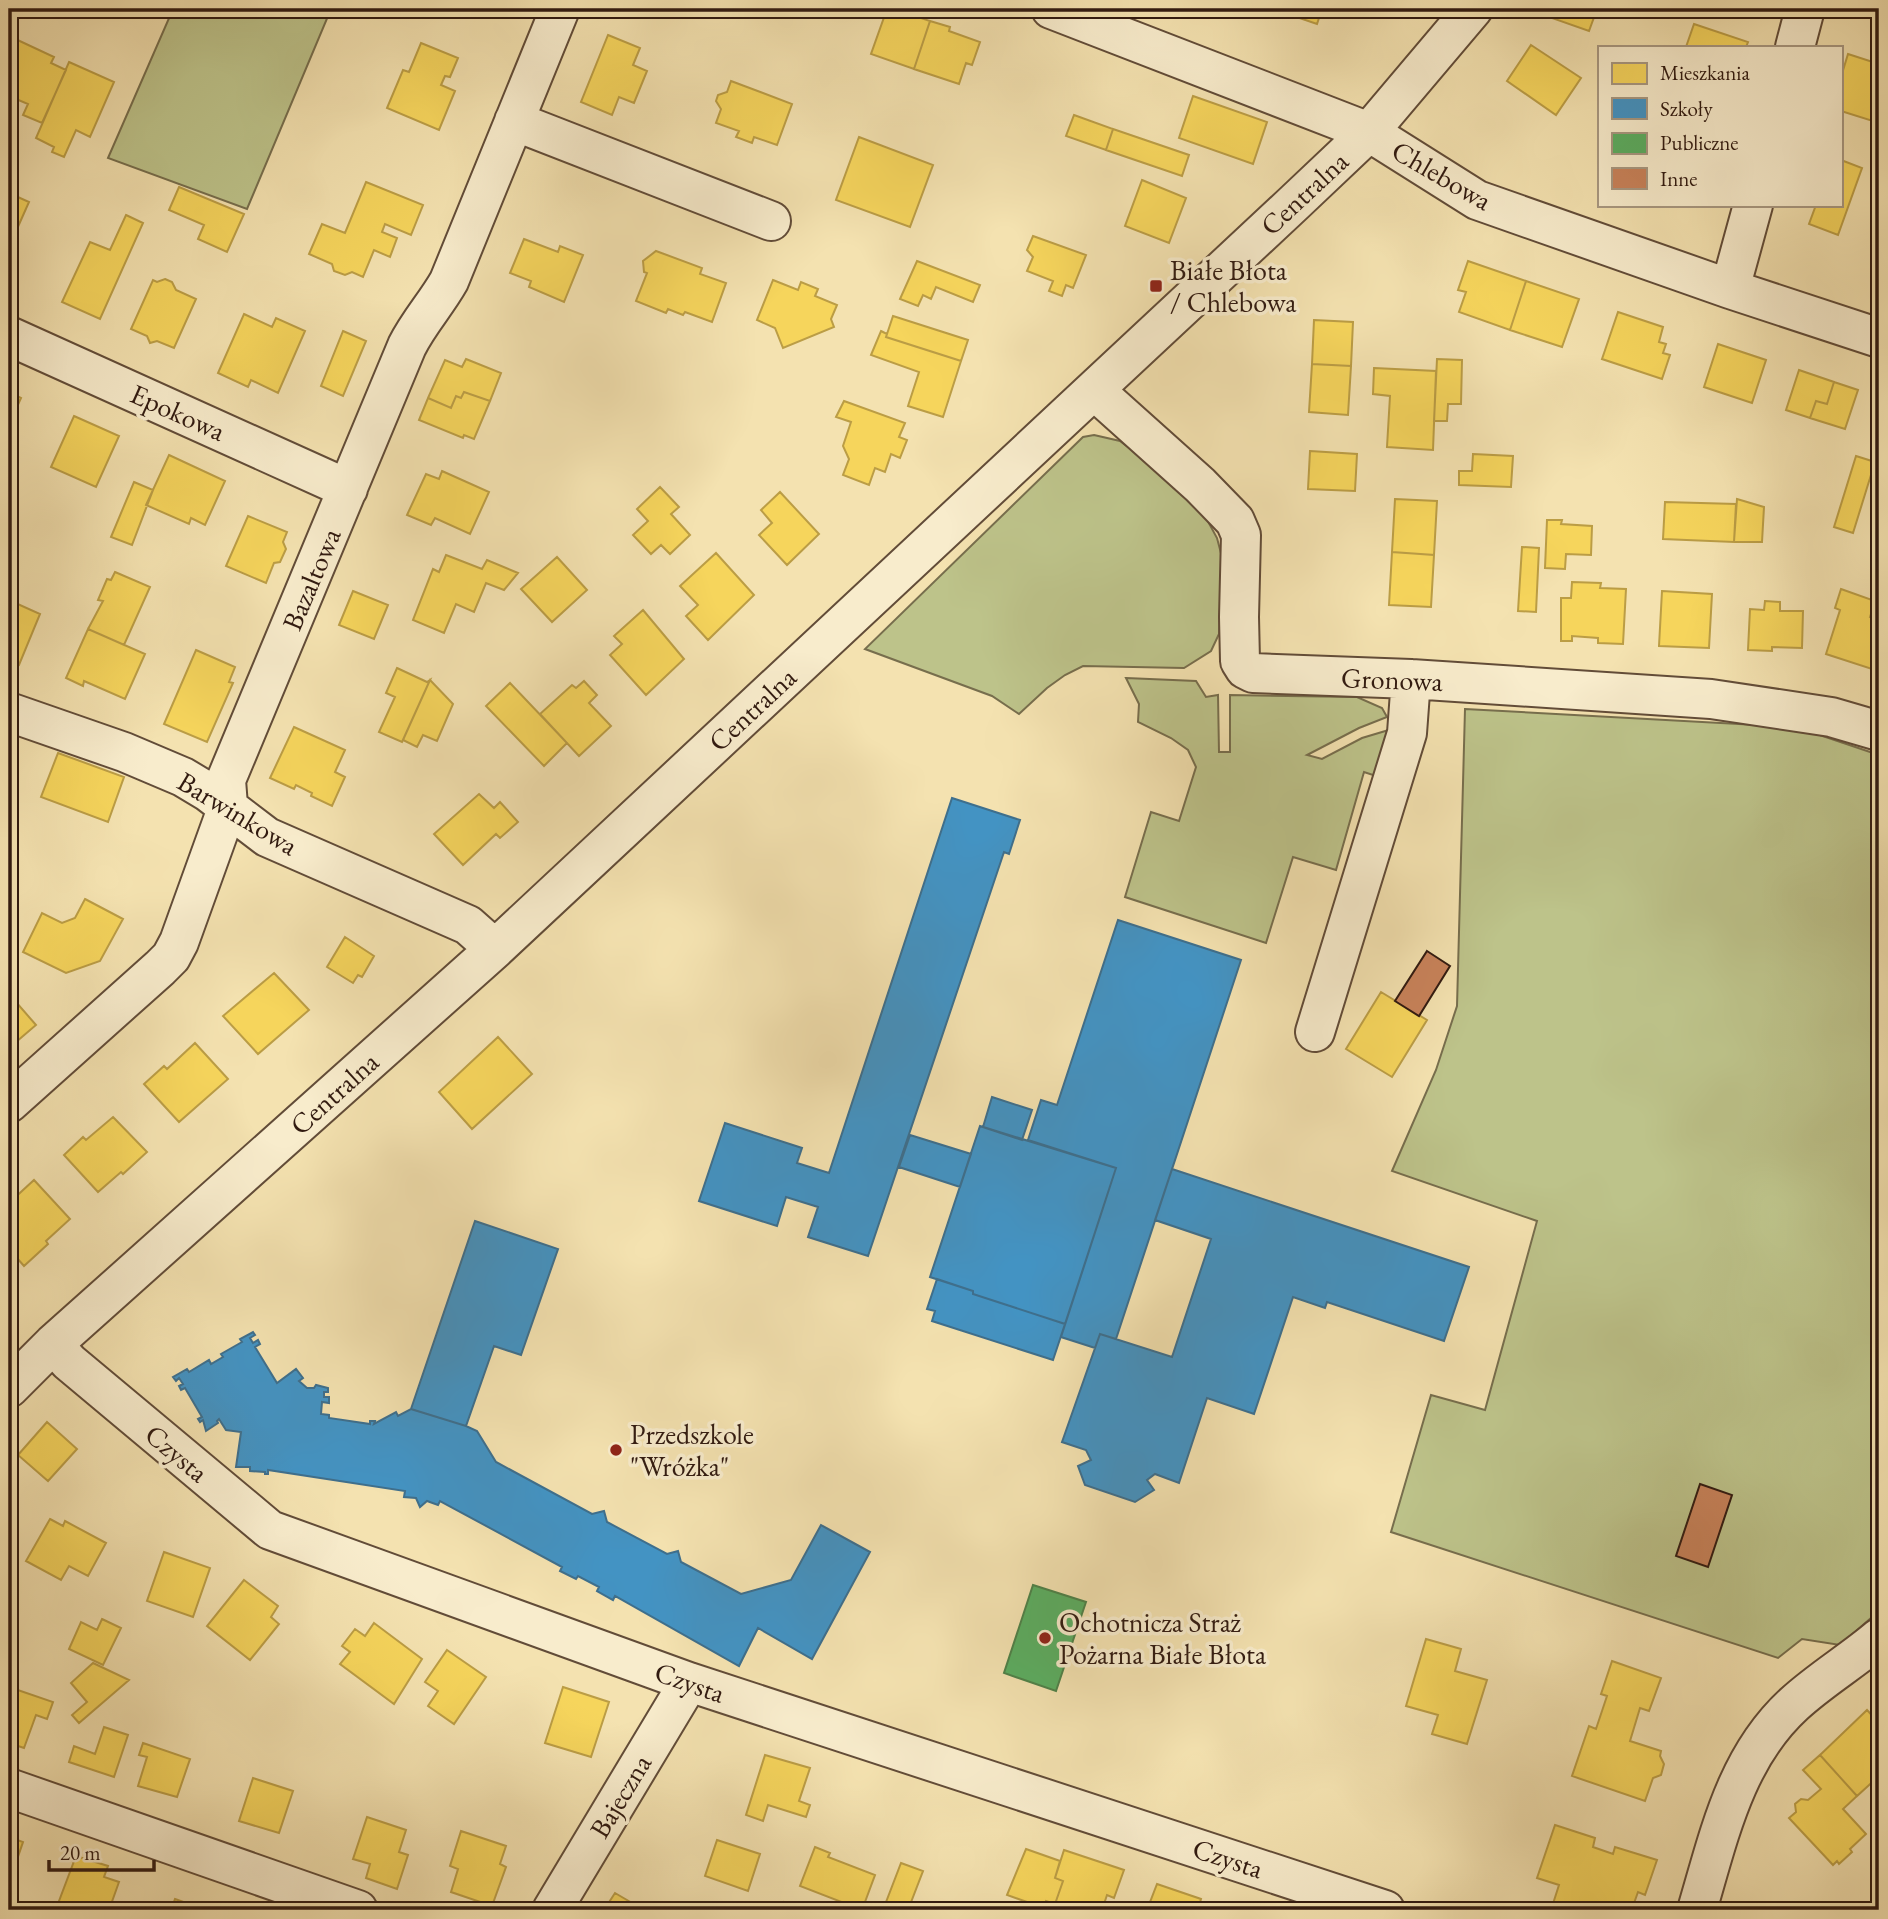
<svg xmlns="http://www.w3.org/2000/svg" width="1888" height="1919" font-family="'EB Garamond',serif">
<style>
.green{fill:#bdc38a;stroke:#776e4d;stroke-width:2}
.homes{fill:#f6d55c;stroke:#bb9d45;stroke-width:2}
.schools{fill:#4393c3;stroke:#3e6f8d;stroke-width:2}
.public{fill:#5aae61;stroke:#4e8249;stroke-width:2}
.building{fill:#c8825a;stroke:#311a10;stroke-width:2}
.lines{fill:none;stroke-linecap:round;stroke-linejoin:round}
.minor-casing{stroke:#624c38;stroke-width:42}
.minor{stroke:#f8eccc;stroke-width:38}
.poi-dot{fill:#8f2418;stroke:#f8eccc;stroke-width:2.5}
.labels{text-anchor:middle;stroke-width:7;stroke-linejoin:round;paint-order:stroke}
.street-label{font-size:28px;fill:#311a10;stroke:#f8eccc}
.poi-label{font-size:28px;fill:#311a10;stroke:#f8eccc;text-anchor:start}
</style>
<rect width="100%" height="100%" fill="#f4e2b0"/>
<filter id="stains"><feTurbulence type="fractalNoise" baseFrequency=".00286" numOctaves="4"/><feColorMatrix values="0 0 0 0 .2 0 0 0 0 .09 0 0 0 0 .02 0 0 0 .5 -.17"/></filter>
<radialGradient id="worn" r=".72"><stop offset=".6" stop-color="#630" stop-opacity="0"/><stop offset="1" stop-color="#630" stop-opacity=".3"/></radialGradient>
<!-- green -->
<path class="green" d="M173,9H331L247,209L108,158Z
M1094,435L1120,441L1158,470L1204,514L1217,538L1222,557L1219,634L1211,651L1184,668L1083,666L1065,675L1047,688L1019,714L992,696L865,649L1083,437Z
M1126,678L1196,681L1206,697L1218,695L1219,752H1230V695L1357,697L1382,708L1387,717L1359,728L1307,755L1322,759L1362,738L1392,729L1379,777L1364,772L1336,870L1293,857L1266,943L1125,897L1151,812L1179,821L1196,767L1188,750L1171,738L1138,722L1139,704Z
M1465,709L1796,727L1879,755V1611L1840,1645L1802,1639L1778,1658L1391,1532L1431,1395L1485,1410L1537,1221L1392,1171L1436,1070L1457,1006Z"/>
<!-- homes -->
<path class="homes" d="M887,9H895L930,21L914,69L871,54Z
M1273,9H1322L1317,24Z
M1552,9H1597L1589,31L1549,17Z
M930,21L950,27L949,31L980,42L972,65L966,63L959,84L914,69Z
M1694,24L1748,42L1746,47H1686Z
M608,35L640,48L633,65L647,71L634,103L619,97L612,115L581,102Z
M9,36L54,57L51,63L66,70L42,123L23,115L28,104L9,96Z
M421,43L458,58L450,77L445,76L441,85L455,91L439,130L387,108L403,70L409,72Z
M1531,45L1581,78L1556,115L1507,81Z
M1848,54L1879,64V123L1841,111V77Z
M69,62L114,82L90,137L76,130L64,157L52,152L54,147L36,138Z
M731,81L792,104L777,145L754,137L752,143L736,137L739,131L716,123L721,109L716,101L718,95L727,92Z
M1193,96L1267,122L1253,164L1179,138Z
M1074,115L1113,129L1106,150L1066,136Z
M1113,129L1189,155L1182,176L1106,150Z
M859,137L933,165L910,227L836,200Z
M1841,160L1862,168L1838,235L1809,224L1816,205H1841Z
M1142,180L1186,198L1169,243L1125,226Z
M366,182L423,205L411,235L385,224L382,232L397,238L390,257L374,250L363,277L352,272L345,275L334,271L332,264L309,254L322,224L345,233Z
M179,187L244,214L227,252L198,239L204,225L169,210Z
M9,193L29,202L9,247Z
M126,215L143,223L100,319L62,302L90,242L110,250Z
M1033,236L1086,255L1073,288L1066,285L1062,296L1049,291L1053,281L1027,271L1033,257L1027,250Z
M524,239L558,252L560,246L583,255L564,302L529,287L531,281L510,273Z
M656,251L702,268L700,274L726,283L712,322L685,312L683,315L668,309L666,313L636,301L647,273L644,272L643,261Z
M917,261L980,285L973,302L936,287L931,299L923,295L918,306L900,299Z
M1468,261L1526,281L1510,330L1459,312L1466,292L1458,290Z
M165,279L172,282L176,290L196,299L174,348L157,341L150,343L147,336L131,329L153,280L157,282Z
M773,280L798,290L801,282L818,289L815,296L837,305L831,319L834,327L783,348L775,328L757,320Z
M1526,281L1579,299L1562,347L1510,330Z
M1618,312L1663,327L1659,342L1666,344L1663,353L1670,355L1662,379L1602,359Z
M244,314L272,327L276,318L305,331L278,393L251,380L248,387L218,373Z
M893,316L968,340L961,361L886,337Z
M1314,320L1353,322L1351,366L1312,364Z
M343,331L366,341L343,396L321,386Z
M881,331L887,334L886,337L961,361L943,417L908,406L919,372L871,355Z
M1718,344L1766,360L1752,403L1704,387Z
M466,359L501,373L490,401L464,392L461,398L456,396L451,408L428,398L445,360L462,367Z
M1437,359L1462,360L1461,404H1448L1447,421H1434Z
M1312,364L1351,366L1348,415L1309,412Z
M1374,368L1436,371L1433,450L1387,447L1390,396L1373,394Z
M1799,370L1834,382L1827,404L1816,401L1810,418L1786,410Z
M1834,382L1858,390L1845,429L1810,418L1816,401L1827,404Z
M9,392L21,398L9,425Z
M464,392L490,401L474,439L464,435L463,438L419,420L428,398L451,408L456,396L461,398Z
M844,401L905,423L899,437L907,440L900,458L891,454L885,472L875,468L869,485L843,475L849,459L843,446L851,422L836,417Z
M74,416L119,436L96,487L51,467Z
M1310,451L1357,454L1355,491L1308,489Z
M1473,454L1513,456L1511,487L1459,485V471H1472Z
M169,455L225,481L205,525L191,518L189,524L146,505Z
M1856,456L1875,462L1853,533L1834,527Z
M442,471L489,492L470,534L435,518L431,525L407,515L426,474L439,479Z
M134,482L153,490L132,545L111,537Z
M660,487L679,507L671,514L690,535L670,554L661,545L651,554L633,535L648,521L637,509Z
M780,492L819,534L787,565L759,535L772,523L761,510Z
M1879,495V520L1872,517Z
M1395,499L1437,501L1434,555L1392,552Z
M1737,499L1764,507L1762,542H1734Z
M1665,502L1736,504L1734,542L1663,539Z
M248,516L287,532L283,542L286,549L280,562L274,563L266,583L226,566Z
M1547,520H1562L1561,524L1592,526L1591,555L1566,554L1565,569L1545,568Z
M1522,547L1539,548L1536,612L1518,611Z
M1392,552L1434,555L1431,607L1389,605Z
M716,553L754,595L708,640L686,616L698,605L680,586Z
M446,555L482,569L487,560L518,573L504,590L486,583L474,612L456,604L444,633L413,620L433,569L439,572Z
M557,557L587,590L552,622L521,589Z
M115,572L150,587L124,645L88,629L103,601L98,600L107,579L111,580Z
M1572,582L1601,583L1600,588L1626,589L1623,644L1598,643V638L1572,636V641H1561V598H1571Z
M1841,589L1875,601L1870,617L1879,620L1878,671L1826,654L1840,610L1835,608Z
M353,591L388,605L374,639L339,625Z
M1662,591L1712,594L1709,648L1659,646Z
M11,601L40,614L19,665L9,661V608Z
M1765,601L1780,602V611H1803L1802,648L1772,647V651L1748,650L1750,609L1764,610Z
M643,610L684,659L646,695L610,655L622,644L614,636Z
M88,629L145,654L125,699L84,681L83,686L66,678Z
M196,650L235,667L229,682L233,683L207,742L164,724Z
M397,668L427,682L430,680L402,742L379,732L395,697L386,693Z
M430,680L453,704L437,741L423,735L417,747L403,740Z
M584,681L597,695L589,703L611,726L579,756L540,714L572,685L576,688Z
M510,683L567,743L544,766L486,706Z
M294,727L345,750L335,772L345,777L332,806L311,796L312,793L296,785L294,789L270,778Z
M58,753L124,777L108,822L41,797Z
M479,794L494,808L500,802L518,822L500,838L496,834L463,865L434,834Z
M85,899L123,919L100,961L66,973L23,952L42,913L62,923L75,918Z
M345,937L374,956L362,977L358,975L353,983L327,967Z
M274,973L309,1010L258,1054L223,1016Z
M1381,992L1427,1020L1392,1077L1346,1049Z
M9,994L36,1025L9,1048Z
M498,1037L532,1074L472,1129L439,1092Z
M195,1043L228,1079L179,1122L144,1084L164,1066L167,1069Z
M113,1117L147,1152L123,1174L121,1172L98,1192L64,1155L83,1137L86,1140Z
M34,1180L70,1219L46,1241L48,1244L24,1266L9,1249V1203Z
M47,1422L77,1449L48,1481L18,1455Z
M50,1519L63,1526L65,1521L106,1543L88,1576L69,1566L61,1580L26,1561Z
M164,1552L210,1568L193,1617L147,1601Z
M244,1580L278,1606L271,1617L279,1624L250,1660L207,1626Z
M102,1619L121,1628L103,1665L69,1649L81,1622L97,1630Z
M374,1623L422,1659L394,1704L340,1664L350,1652L342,1646L355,1629L365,1636Z
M1426,1639L1461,1649L1455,1671L1487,1680L1467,1744L1432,1734L1438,1715L1406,1706Z
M447,1650L486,1677L454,1724L428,1706L438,1691L425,1682Z
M1612,1661L1661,1678L1649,1711L1640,1708L1630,1741L1661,1751L1660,1756L1664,1764L1661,1775L1653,1778L1645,1801L1572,1776L1589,1726L1596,1729L1607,1696L1601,1694Z
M93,1663L129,1680L79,1723L72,1715L87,1702L71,1683Z
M9,1687L53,1702L47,1719L36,1715L24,1748L9,1743Z
M563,1687L609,1702L591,1757L545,1743Z
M1867,1710L1879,1723V1776L1857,1796L1820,1755Z
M104,1727L128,1735L114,1777L69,1762L74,1746L95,1754Z
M143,1743L190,1759L177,1797L138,1786L147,1757L139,1755Z
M765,1755L810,1768L799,1801L810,1805L806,1817L768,1805L763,1821L746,1815Z
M1820,1755L1857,1796L1843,1809L1866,1834L1850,1849L1852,1852L1839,1864L1837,1861L1833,1865L1789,1818L1796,1812L1795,1804L1801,1799L1808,1800L1821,1789L1803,1770Z
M253,1778L293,1791L279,1833L239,1821Z
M367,1817L406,1830L399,1852L408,1855L397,1889L366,1878L370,1864L353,1859Z
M1555,1825L1595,1838L1593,1847L1613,1854L1615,1847L1657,1860L1645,1895L1638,1892L1633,1906L1627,1905L1625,1910H1551L1559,1885L1537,1878Z
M461,1831L506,1846L500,1864L506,1867L492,1906L451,1892L458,1869L450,1866Z
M9,1837L23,1842L9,1883Z
M717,1840L760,1854L748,1891L705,1876Z
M815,1847L830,1853L828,1857L875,1875L862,1910L800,1886Z
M1026,1849L1060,1861L1055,1878L1063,1881L1055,1904L1046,1901L1044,1908L1007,1895Z
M1064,1850L1124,1870L1114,1898L1107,1895L1102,1910H1074L1055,1904L1063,1881L1055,1878Z
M76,1856L108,1866L104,1877L119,1882L109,1910L56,1909Z
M901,1863L923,1871L908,1910H883Z
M1157,1884L1201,1899L1198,1910H1147Z
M615,1893L644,1910H604Z
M175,1899L206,1910H171Z
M784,1902L803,1909L802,1910H780Z
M651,1903L663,1910H647Z"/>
<!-- schools -->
<path class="schools" d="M952,798L1020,820L1009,854L1004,852L868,1256L808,1237L818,1207L786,1197L777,1226L699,1201L725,1123L802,1148L797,1163L829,1173Z
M1118,920L1241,960L1116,1339L1100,1334L1095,1348L1061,1337L1116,1168L1028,1140L1041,1100L1057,1105Z
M992,1097L1032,1110L1022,1140L983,1127Z
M980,1126L1116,1168L1065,1324L973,1294V1291L930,1277Z
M910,1135L971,1154L960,1187L899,1167Z
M1172,1169L1469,1267L1444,1341L1327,1302L1325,1308L1293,1297L1254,1414L1207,1398L1179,1483L1155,1474L1147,1480L1154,1490L1135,1502L1085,1485L1078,1466L1091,1460L1086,1450L1062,1442L1100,1334L1172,1357L1211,1239L1155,1220Z
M475,1221L558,1249L521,1355L494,1346L466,1426L411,1409Z
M937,1279L973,1291V1294L1065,1324L1053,1360L932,1321L935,1311L927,1309Z
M253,1332L255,1335L250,1338L253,1343L258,1340L260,1344L255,1347L277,1383L296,1369L303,1378L299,1381L307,1388H314L316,1385L328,1388V1392H324V1397H329V1403L322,1402L321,1414L329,1415V1418L370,1424V1421H375L374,1424L396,1412L398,1416L411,1409L466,1426L477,1431L496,1462L592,1514L604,1511L607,1522L667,1554L678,1551L681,1562L741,1594L791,1580L821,1525L870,1552L812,1659L758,1628L739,1666L615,1596L613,1600L597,1591L599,1587L578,1576L576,1579L560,1571L562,1567L440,1501L438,1505L427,1501L420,1507L416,1498L404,1497L405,1491L268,1470V1474H265V1472L250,1471V1467H236L241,1432L226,1430L219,1419L217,1421L218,1423L206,1431L203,1420L200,1422L198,1419L202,1417L185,1388L181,1390L179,1386L183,1384L179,1378L176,1381L173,1377L187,1369L189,1372L209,1360L211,1364L223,1357L221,1354L242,1342L240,1339Z"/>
<!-- public -->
<path class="public" d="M1033,1585L1086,1602L1056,1691L1004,1673Z"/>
<!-- building -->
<path class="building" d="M1427,951L1450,966L1419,1016L1395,1001Z
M1700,1484L1732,1495L1708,1567L1676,1556Z"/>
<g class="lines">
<!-- minor casing -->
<g class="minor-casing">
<path id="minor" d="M1051,9L1369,132L1477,200L1730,289L1879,338
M1795,47L1805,9
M514,121L771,221
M1730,289L1753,205
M9,336L348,489
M1094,390L1200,485L1235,521L1241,535L1239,617L1240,661L1245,669L1253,673L1411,679L1711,699L1831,717L1879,731
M9,712L124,752L183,777L208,792L267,837L468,925L495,949
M1315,1032L1407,733L1411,679
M9,1103L160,968L171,957L179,942L228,806L226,780L407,346C419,322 436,304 449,281L560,9
M53,1344L69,1362L270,1530L689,1682L1385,1910
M9,1388L53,1344L495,949L1294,203L1369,132L1473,9
M9,1788L358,1910
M552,1910L689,1682
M1697,1910C1719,1836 1735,1758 1794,1704C1820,1680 1852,1661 1879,1638"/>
</g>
<!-- minor -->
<use href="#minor" class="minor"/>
</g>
<!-- markers -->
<g class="poi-dot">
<rect x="1149" y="279" width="14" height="14" rx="3.5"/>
<circle cx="616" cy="1450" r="7"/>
<circle cx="1045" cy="1638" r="7"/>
</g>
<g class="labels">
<!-- street labels -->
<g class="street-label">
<text transform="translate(1442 175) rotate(30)" y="10">Chlebowa</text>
<text transform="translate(1304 193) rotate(-43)" y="10">Centralna</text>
<text transform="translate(178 412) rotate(24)" y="10">Epokowa</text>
<text transform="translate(311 579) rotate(-67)" y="10">Bazaltowa</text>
<text transform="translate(1392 679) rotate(2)" y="10">Gronowa</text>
<text transform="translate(752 709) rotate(-43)" y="10">Centralna</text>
<text transform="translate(238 813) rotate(31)" y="10">Barwinkowa</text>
<text transform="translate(334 1093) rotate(-42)" y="10">Centralna</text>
<text transform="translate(177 1453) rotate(40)" y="10">Czysta</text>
<text transform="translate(690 1682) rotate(19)" y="10">Czysta</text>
<text transform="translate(620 1796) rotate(-59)" y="10">Bajeczna</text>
<text transform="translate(1228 1858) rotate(18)" y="10">Czysta</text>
</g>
<!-- poi labels -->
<g class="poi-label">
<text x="1170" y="280">Białe Błota<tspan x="1170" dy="32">/ Chlebowa</tspan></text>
<text x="630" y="1444">Przedszkole<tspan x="630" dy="32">"Wróżka"</tspan></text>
<text x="1059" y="1632">Ochotnicza Straż<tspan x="1059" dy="32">Pożarna Białe Błota</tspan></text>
</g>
</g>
<!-- margin -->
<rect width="1888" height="1919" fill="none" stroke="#f4e2b0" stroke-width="35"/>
<rect x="10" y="10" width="1867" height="1898" fill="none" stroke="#311a10" stroke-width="3.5"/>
<rect x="18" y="18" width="1853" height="1884" fill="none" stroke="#311a10" stroke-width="2"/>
<!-- legend -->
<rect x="1598" y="46" width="245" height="161" fill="#f8eccc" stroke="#a89881" stroke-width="2"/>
<rect x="1612" y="63" width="35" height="21" fill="#f6d55c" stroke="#a89881" stroke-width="2"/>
<text x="1660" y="80" font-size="21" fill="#311a10">Mieszkania</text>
<rect x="1612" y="98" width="35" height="21" fill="#4393c3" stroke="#a89881" stroke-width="2"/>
<text x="1660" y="116" font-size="21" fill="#311a10">Szkoły</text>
<rect x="1612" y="133" width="35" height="21" fill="#5aae61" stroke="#a89881" stroke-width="2"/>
<text x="1660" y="150" font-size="21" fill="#311a10">Publiczne</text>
<rect x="1612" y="168" width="35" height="21" fill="#c8825a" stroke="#a89881" stroke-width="2"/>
<text x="1660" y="186" font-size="21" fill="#311a10">Inne</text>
<!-- scale -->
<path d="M49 1860v10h105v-10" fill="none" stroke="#311a10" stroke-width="3.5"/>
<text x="60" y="1860" font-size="21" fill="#311a10" stroke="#f8eccc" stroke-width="5" paint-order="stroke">20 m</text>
<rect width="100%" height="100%" filter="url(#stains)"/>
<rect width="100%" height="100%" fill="url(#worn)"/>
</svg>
